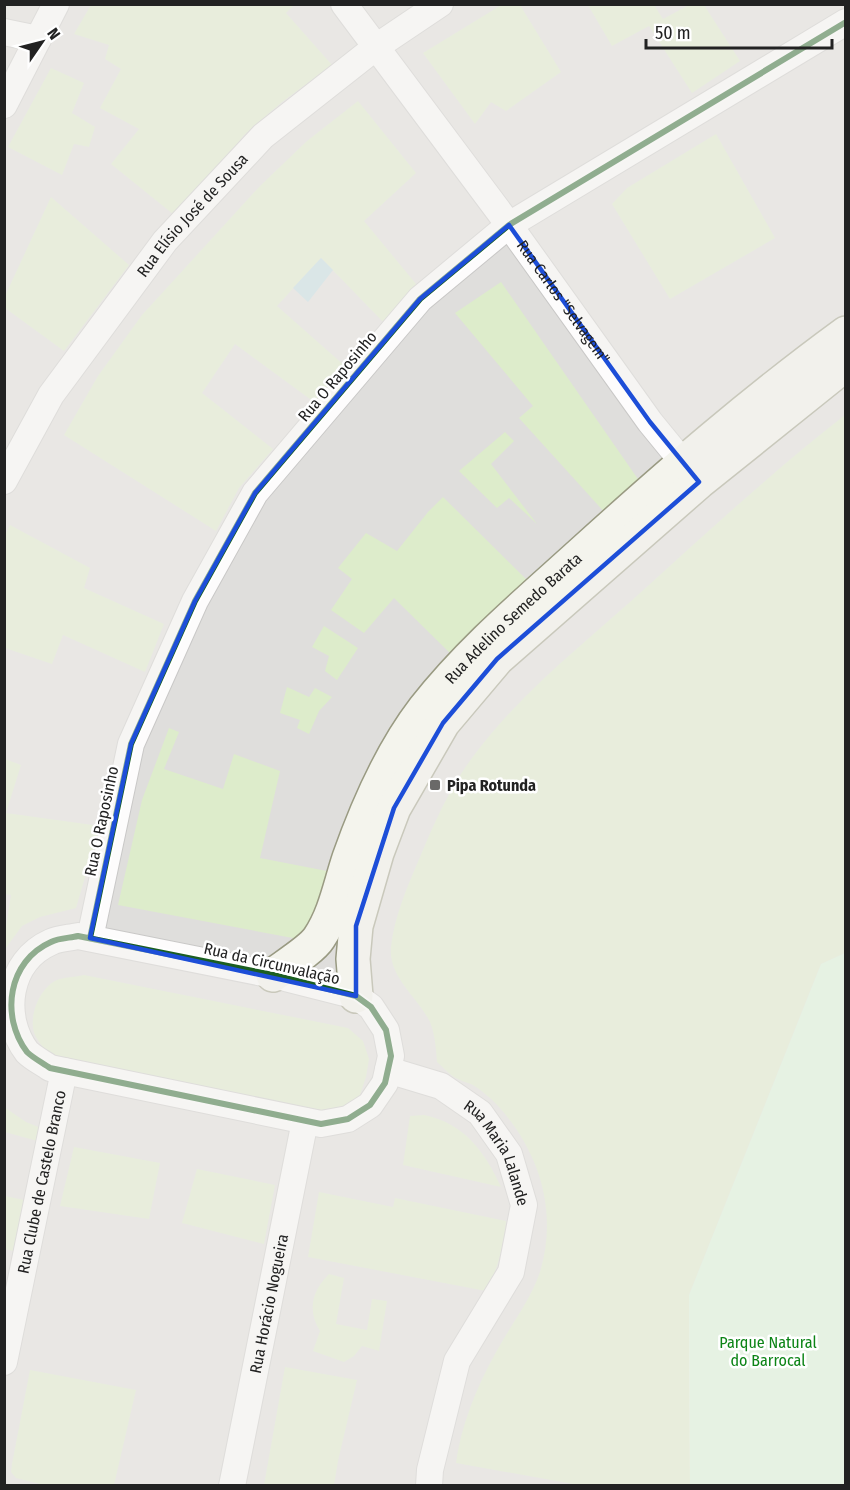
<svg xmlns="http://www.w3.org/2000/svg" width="850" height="1490" font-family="'Fira Sans Condensed',sans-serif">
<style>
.residential{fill:#dfdedc}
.grass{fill:#ddeccb}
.park{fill:#daf5da}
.water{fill:#bfdbe3}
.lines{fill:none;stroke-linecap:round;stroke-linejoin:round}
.minor-casing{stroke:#c9c8c7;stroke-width:28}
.secondary-casing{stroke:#999a82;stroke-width:36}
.minor{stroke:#fdfcfc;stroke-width:26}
.secondary{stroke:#f4f4ed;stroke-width:33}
.cycleway-casing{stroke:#fff;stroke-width:10}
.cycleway{stroke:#1b5e20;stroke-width:6}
.marked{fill:none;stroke:#1d4ed8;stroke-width:4.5;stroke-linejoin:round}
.poi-dot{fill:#6a6968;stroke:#fff;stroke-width:2}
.labels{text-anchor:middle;stroke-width:5;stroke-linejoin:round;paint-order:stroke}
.street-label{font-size:16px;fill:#222;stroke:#fff}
.poi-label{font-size:16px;font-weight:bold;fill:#222;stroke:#fff;text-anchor:start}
.park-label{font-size:16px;fill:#0c8416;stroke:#fff}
</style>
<rect width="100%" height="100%" fill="#f0eeeb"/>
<!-- residential -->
<path class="residential" d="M5,5H845V1234L689,1296L674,1485L5,1486Z"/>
<!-- grass -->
<path class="grass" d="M503,4L520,5L561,72L506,111L491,102L475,124L423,53Z
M91,5H294L286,13L332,65L282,102L244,135L215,173L173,214L111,164L139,129L100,108L121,69L105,59L109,45L74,34Z
M588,5H654L663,19L689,5H704L740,61L692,93L649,26L612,46Z
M51,68L84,83L72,113L95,127L89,147L74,144L62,175L8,147Z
M358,101L416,173L364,221L421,290L387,326L321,258L277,306L345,366L314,402L235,344L202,393L273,449L239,488L216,531L64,435L98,376L142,315L260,186L307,141Z
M716,134L775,238L670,299L612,204L627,188Z
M51,197L129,265L64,351L5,308V296Z
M501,282L640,482L607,515L519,418L533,406L455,313Z
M845,415V953L821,964L689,1295L690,1485H579L456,1463C462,1420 481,1377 503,1340C516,1318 532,1296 540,1272C558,1212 540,1153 499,1107C492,1099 480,1089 471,1084C465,1082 459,1080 454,1077C448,1073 443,1067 437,1062C436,1049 435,1034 430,1022C418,997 388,977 391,947C394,917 408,885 420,857C435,821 451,785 475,754C524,689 591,638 650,584C714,526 777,468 845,415Z
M505,432L514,441L491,464L537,524L509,498L497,508L459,471Z
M443,497L530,583L453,656L394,598L364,633L331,610L352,579L338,568L366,533L397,551L428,512Z
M10,525L90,568L84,588L164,624L145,672L63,635L52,664L5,648L4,537Z
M324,626L358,648L337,680L325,671L329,656L312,647Z
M287,687L309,697L315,688L332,697L319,711L309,734L297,728L300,720L280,713Z
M169,728L179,732L164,769L223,789L234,754L280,771L260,858L332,872L320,914L298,939L118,905L142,800Z
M5,759L21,765L6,813L100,826L76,908L40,917L22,926L5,949V932L11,895L5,894Z
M84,975L348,1028L363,1041L369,1059L366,1077L360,1095L343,1108L322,1110L60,1063C50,1055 41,1047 35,1035C27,1017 41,984 60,979C67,977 76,977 84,975Z
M4,1107L26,1122L41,1128V1142L5,1132Z
M424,1115C464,1123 485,1152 501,1187L403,1165L410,1116Z
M74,1147L160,1163L149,1219L60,1206Z
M197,1169L275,1185L264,1244L182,1223Z
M319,1192L393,1207L395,1198L506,1221C504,1247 498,1268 486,1291L308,1257Z
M5,1196L24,1200L13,1251L5,1249Z
M329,1274L344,1278L336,1324L367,1330L372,1299L387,1301L379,1351L362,1346L354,1356L344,1362L313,1351L320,1331C307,1310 312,1291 329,1274Z
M285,1367L357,1380L338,1461L334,1485H264Z
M30,1370L136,1390L114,1485H44L16,1478L11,1472L12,1464Z"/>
<!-- park -->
<path class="park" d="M845,953V1485H690L689,1295L821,964Z"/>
<!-- water -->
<path class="water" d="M321,258L333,270L308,302L293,288Z"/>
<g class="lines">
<!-- minor casing -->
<g class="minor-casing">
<g id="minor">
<path id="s1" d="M344,4L509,225L650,422L695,477"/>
<path d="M4,32L38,39"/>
<path d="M4,105L56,4"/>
<path id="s2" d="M4,481L51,395L165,241L263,136L376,47L440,4"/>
<path d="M78,936L273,975L356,996L371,1007L386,1030L391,1056L385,1083L370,1105L348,1119L321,1124L50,1068C43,1063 33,1058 27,1052C0,1016 8,961 51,942C59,938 70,938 78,936Z"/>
<path d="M90,938L131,744L195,601L255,493L420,299L509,225L846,22"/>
<path id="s3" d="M388,1070L441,1086L480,1113L509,1154L524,1205L511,1272L457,1361L430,1470L429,1486"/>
<path id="s4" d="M4,1362L64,1071"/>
<path id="s5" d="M232,1486L305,1121"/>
</g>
</g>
<!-- secondary casing -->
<g class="secondary-casing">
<g id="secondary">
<path id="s6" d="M273,975C285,966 312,949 319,938C335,914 340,885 349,858C367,807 391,752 424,709C471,649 529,601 585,550C669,474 754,400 846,333"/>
<path d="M356,996L353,959L356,926L377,853L394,808L443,723L497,659L699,482L846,364"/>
</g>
</g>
<!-- minor -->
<use href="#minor" class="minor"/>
<!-- secondary -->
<use href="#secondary" class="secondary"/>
<!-- cycleway casing -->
<g class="cycleway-casing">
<path id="cycleway" d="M78,936L273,975L356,996L371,1007L386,1030L391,1056L385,1083L370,1105L348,1119L321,1124L50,1068C43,1063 33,1058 27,1052C0,1016 8,961 51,942C59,938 70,938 78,936Z
M90,938L131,744L195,601L255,493L420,299L509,225L846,22"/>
</g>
<!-- cycleway -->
<use href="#cycleway" class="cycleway"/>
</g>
<!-- marked area -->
<path d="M0 0H850V1490H0ZM509,225L650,422L699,482L497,659L443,723L394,808L356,926V996L90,938L131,744L195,601L255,493L420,299Z" fill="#f0eeeb" fill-opacity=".55" fill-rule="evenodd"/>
<path class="marked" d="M509,225L650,422L699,482L497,659L443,723L394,808L356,926V996L90,938L131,744L195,601L255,493L420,299Z"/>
<!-- markers -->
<rect class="poi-dot" x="429" y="779" width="12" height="12" rx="3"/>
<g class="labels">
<!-- street labels -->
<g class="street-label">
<text dy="6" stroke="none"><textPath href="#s2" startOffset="327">Rua Elísio José de Sousa</textPath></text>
<text dy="6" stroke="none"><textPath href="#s1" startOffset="370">Rua Carlos "Selvagem"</textPath></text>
<text transform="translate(337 376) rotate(-50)" y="6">Rua O Raposinho</text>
<text dy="6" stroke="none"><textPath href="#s6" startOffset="440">Rua Adelino Semedo Barata</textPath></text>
<text transform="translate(101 821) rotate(-78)" y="6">Rua O Raposinho</text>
<text transform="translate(272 963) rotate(13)" y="6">Rua da Circunvalação</text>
<text dy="6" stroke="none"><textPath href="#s3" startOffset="146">Rua Maria Lalande</textPath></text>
<text dy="6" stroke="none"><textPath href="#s4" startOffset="184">Rua Clube de Castelo Branco</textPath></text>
<text dy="6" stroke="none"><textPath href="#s5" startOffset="186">Rua Horácio Nogueira</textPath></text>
</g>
<!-- poi labels -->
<g class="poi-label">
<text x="447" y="791">Pipa Rotunda</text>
</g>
<!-- park labels -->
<g class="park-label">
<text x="768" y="1348">Parque Natural<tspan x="768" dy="18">do Barrocal</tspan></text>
</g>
</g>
<!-- border -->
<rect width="850" height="1490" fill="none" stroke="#222222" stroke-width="12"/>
<!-- north arrow -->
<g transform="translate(42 42) rotate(55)" stroke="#ffffff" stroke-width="4.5" paint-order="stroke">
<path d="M0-4.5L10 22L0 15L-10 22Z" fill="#222222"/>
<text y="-9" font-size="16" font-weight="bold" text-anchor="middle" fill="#222222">N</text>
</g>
<!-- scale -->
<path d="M646 39v9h186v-9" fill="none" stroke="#222222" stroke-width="3"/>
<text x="655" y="39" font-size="18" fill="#222222" stroke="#ffffff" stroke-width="4.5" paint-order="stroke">50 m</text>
</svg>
